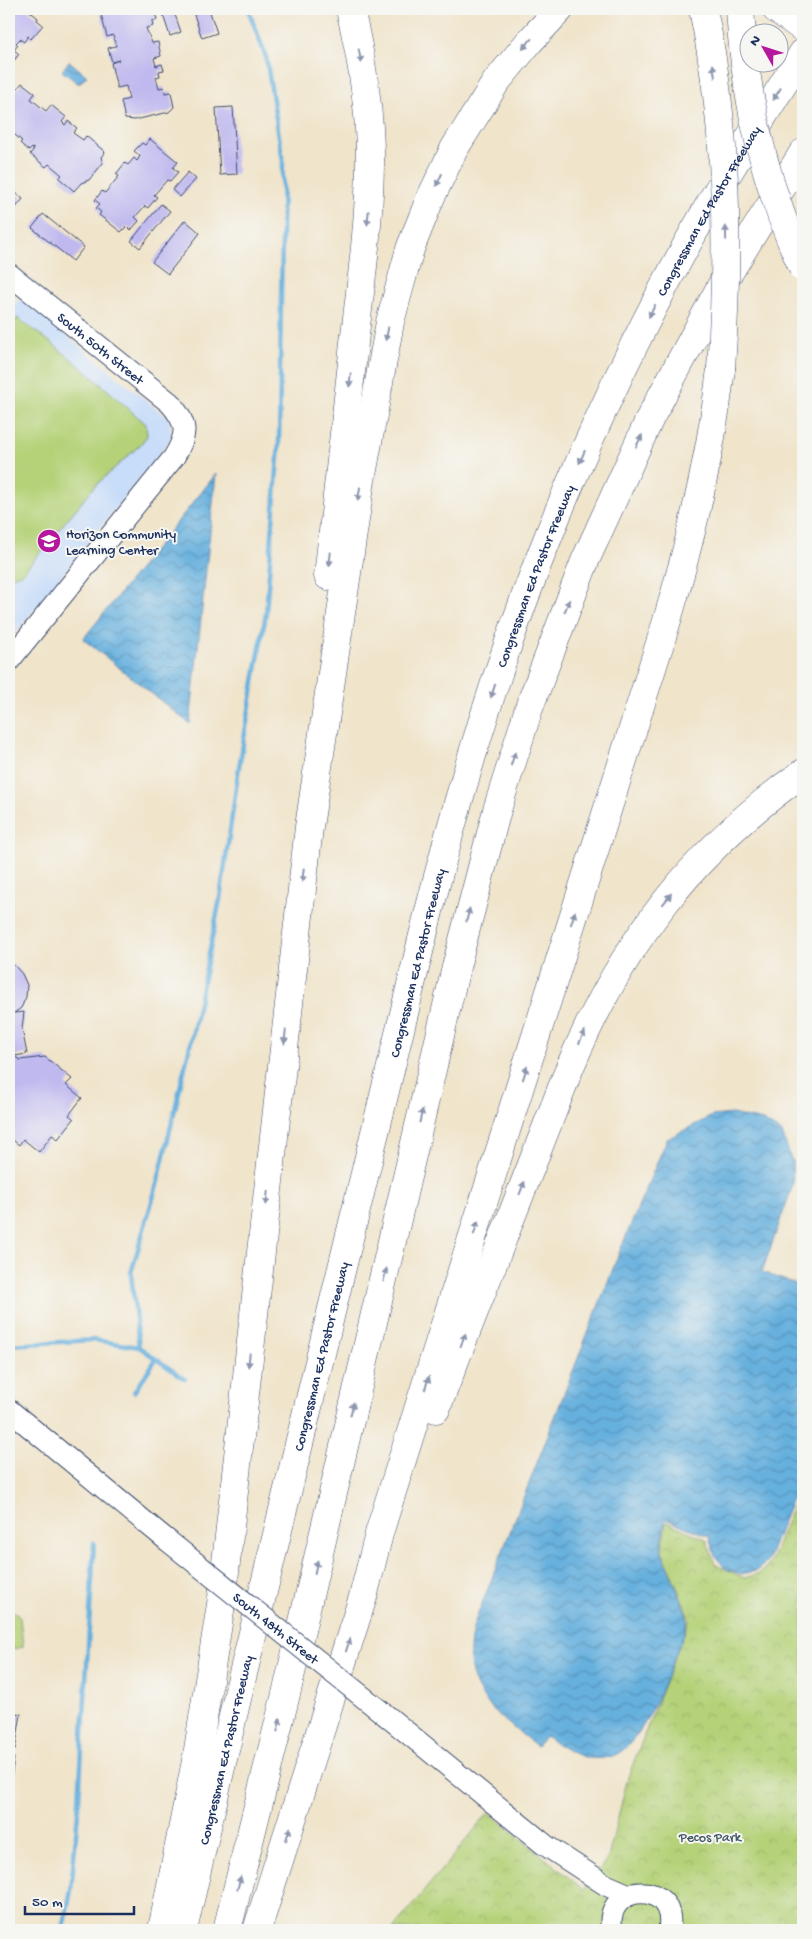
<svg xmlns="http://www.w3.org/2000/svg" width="812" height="1939" font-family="'Gochi Hand',sans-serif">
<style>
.built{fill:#c8ddf9}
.green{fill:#b5d278;stroke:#68806b}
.park{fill:url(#park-crowns);stroke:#68806b}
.water{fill:url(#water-waves);stroke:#40709e}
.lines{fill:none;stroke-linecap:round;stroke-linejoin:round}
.stream{stroke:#66b0de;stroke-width:4.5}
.building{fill:#c0b9ef}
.minor-casing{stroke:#3b4a6e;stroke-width:23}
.highway-casing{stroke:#3b4a6e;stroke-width:29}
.minor{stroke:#fff;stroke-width:21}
.highway{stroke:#fff;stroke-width:28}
.minor-bridge-casing{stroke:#3b4a6e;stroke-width:23;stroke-linecap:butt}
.highway-bridge-casing{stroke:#3b4a6e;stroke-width:29;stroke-linecap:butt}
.minor-bridge{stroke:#fff;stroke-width:21}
.highway-bridge{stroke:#fff;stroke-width:28}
.oneway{fill:#8d97ae}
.labels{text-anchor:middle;stroke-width:4;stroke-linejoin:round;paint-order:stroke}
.street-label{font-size:14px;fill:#1b2f5e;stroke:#f6f6f2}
.poi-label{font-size:14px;fill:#1b2f5e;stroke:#f6f6f2;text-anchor:start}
.park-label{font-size:14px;fill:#425864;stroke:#f6f6f2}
</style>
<defs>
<pattern id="park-crowns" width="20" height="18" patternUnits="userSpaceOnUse" patternTransform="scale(1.25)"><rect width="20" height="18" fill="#b5d278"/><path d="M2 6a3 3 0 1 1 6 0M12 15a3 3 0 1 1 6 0" fill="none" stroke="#9bb56a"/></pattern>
<pattern id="water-waves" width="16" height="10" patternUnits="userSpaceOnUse" patternTransform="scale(1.25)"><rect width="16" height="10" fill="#66b0de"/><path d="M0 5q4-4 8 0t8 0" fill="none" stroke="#5390b7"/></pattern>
</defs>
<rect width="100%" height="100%" fill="#f6f6f2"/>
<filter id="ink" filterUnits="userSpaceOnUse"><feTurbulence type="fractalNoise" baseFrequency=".02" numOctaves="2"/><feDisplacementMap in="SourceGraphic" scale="10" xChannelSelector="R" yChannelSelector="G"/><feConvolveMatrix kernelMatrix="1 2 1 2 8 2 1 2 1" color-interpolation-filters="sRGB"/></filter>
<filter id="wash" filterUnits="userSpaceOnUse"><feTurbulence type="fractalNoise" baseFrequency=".0096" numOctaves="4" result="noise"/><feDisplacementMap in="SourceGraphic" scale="20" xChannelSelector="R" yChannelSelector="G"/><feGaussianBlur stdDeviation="1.12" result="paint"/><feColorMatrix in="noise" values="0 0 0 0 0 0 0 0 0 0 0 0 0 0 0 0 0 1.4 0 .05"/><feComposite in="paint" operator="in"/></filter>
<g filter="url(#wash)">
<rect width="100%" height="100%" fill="#f0e4ca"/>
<!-- built -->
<path class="built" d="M20,298L168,418L172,433L170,440L9,641V313Z"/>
<!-- green -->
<path class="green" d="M17,318C63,349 105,388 146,424L147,436L139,446L95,486L22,574L9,576V329Z
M9,1611L17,1613L20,1618L23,1647L9,1650Z"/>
<!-- park -->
<path class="park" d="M803,1480V1930H392L489,1812L584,1890L608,1858L628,1777L689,1620L685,1607L662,1550L666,1522L706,1539L715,1564L744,1578L759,1574L770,1564Z"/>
<!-- water -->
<path class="water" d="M69,61L87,76L79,84L62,71Z
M216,474L190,724L83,639Z
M732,1114L763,1121L782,1133L792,1162L793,1185L762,1272L803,1287V1470L767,1562L756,1571L741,1574L726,1569L715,1556L709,1536L665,1519L661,1550L686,1613L687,1620L684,1633C671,1664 644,1750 609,1757C585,1763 565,1750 546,1736L537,1746C491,1711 458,1688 474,1624L621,1248L667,1139L712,1116Z"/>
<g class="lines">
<!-- stream -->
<path class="stream" d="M9,1345L94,1340L139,1347
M185,1379L139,1347L131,1273L158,1181L192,1037L220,899L239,767L266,613L279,444L283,161L266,57L248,9
M134,1392L156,1359
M63,1930L71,1890L79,1801L94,1543"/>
</g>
<g id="blocks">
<!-- building -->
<path class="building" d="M9,9H27L38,18L37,20L43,25L31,39L28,36L24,42L20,39L16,43L18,45L14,50L19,54L9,67Z
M121,9H154L157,20L152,21L153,26L146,28L152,43L158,42L161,56L154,58L156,66L162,64L164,70L159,71L160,76L156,77L159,88L164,87L165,93L171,92L174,107L169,112L135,120L125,119L121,101L129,99L126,86L117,88L111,63L119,60L112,62L108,48L116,46L113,35L107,37L101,14Z
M161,9H173L181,32L170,36Z
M192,9H209L217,33L202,38Z
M22,83L35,93L31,99L46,111L51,105L66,117L62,122L65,125L68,121L77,128L73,133L83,140L86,136L105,152L101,157L103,163L89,180L81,183L74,191L59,178L62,175L49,164L46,167L30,154L34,149L32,148L29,151L20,143L22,141L9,130V93L14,87L17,89Z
M233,107L237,174L220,175L216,108Z
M150,139L178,162L173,168L178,172L170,181L167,180L154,195L157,197L148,208L145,206L135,217L139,221L131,230L127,226L121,232L99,215L101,212L96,208L100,204L95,200L102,191L105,193L119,176L116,174L125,163L128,165L134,158L137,161L140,156L134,151L142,143L145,145Z
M188,172L196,179L180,197L172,190Z
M9,187L23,199L12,212L9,210Z
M161,204L170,211L140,248L131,241Z
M43,214L84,247L73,261L32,228Z
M185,220L200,233L168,274L152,262Z
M9,963L15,966L22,974L27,985L26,997L21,1008L14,1013L24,1012L22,1029L27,1054L14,1056L20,1060L45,1057L72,1079L66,1085L82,1098L69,1115L74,1119L58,1139L52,1135L39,1152L23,1139L19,1145L9,1137Z
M9,1712L21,1714L15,1750L9,1749Z
M9,1757L14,1758L10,1786H9Z"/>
</g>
</g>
<g filter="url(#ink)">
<use href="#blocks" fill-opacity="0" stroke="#3b4a6e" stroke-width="1"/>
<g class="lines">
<!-- minor casing -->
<g class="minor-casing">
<g id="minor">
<path id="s1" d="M9,274L170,403C188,424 188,434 174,457L9,661"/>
<path d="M9,1410L167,1540"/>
<path d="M388,1717L545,1845L606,1885L629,1895"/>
<path d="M612,1930C602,1883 678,1878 669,1930"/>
</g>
</g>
<!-- highway casing -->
<g class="highway-casing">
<g id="highway">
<path d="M776,9L803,28"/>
<path d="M328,576C337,499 346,421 354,343C361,284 369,225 370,166C371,113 362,60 350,9"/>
<path d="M436,1409L570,1067C622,944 693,850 803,773"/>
<path d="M162,1930L197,1756L222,1598L309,827L360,486L390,322L410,249L430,199L454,149L496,82L529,42L560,9"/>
<path id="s2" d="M183,1930L240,1686L427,919C461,783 502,649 555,520C601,408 654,299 715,195C743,147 773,100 803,53"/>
<path d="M227,1930L288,1686L457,963L497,810L529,708L585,561L651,416L726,277L803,153"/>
<path d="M257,1930L363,1597L380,1530L666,624C691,540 711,456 721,369"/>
</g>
</g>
<!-- minor -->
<use href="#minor" class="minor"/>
<!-- highway -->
<use href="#highway" class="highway"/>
<!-- minor-bridge casing -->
<g class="minor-bridge-casing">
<g id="minor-bridge">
<path id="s3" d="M167,1540L388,1717"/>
</g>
</g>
<!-- highway-bridge casing -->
<g class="highway-bridge-casing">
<path id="highway-bridge" d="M703,9C728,129 729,247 721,369
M740,9C745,99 765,186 803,268"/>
</g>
<!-- minor-bridge -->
<use href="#minor-bridge" class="minor-bridge"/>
<!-- highway-bridge -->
<use href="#highway-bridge" class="highway-bridge"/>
</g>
<!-- one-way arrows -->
<defs><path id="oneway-solid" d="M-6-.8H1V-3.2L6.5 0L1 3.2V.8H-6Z" transform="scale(1.25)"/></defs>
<g class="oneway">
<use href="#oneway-solid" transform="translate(527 44) rotate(131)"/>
<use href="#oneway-solid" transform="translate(360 56) rotate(79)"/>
<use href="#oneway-solid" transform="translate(714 71) rotate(-98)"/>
<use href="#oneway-solid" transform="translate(777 94) rotate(122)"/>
<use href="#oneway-solid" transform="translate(439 180) rotate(115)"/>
<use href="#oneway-solid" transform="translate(368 218) rotate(95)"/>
<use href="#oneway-solid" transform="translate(726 233) rotate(-91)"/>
<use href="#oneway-solid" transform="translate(652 311) rotate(117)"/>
<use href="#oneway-solid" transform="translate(387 334) rotate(101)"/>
<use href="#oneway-solid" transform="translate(350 380) rotate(96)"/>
<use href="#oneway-solid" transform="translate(639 441) rotate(-64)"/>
<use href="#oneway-solid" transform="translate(582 457) rotate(114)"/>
<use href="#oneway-solid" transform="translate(359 494) rotate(99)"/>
<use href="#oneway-solid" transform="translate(330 559) rotate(96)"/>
<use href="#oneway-solid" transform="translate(567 606) rotate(-68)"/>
<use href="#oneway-solid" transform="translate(493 691) rotate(108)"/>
<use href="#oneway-solid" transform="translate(513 759) rotate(-72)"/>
<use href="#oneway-solid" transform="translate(303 875) rotate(96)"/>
<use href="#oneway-solid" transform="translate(667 899) rotate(-52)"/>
<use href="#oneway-solid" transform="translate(468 915) rotate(-76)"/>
<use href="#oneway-solid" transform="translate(573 918) rotate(-72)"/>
<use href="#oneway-solid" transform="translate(285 1037) rotate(96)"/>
<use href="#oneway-solid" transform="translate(582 1037) rotate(-66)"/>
<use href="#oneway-solid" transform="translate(525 1073) rotate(-72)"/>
<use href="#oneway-solid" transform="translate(421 1116) rotate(-77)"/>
<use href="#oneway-solid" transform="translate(522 1188) rotate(-69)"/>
<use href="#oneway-solid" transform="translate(267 1198) rotate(96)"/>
<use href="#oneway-solid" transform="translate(476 1228) rotate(-72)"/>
<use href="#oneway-solid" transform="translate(385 1275) rotate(-77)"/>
<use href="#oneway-solid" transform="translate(463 1340) rotate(-69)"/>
<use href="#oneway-solid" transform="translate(249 1360) rotate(96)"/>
<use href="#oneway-solid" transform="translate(427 1383) rotate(-72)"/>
<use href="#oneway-solid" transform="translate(352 1409) rotate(-76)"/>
<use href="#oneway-solid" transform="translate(316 1567) rotate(-77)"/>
<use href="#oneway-solid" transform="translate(348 1645) rotate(-72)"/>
<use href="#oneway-solid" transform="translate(279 1725) rotate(-76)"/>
<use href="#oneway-solid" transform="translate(288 1834) rotate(-72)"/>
<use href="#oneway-solid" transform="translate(239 1883) rotate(-76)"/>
</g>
</g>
<!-- icons -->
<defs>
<g id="school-disc" transform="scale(1.25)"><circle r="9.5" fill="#b5179e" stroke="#f6f6f2"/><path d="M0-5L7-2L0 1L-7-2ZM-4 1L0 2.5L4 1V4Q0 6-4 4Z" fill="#fff"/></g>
</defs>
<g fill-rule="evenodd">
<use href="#school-disc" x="49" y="541"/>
</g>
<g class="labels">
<!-- street labels -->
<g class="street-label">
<text dy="5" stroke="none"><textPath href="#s2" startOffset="1805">Congressman Ed Pastor Freeway</textPath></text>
<text dy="5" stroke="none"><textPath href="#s1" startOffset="118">South 50th Street</textPath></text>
<text dy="5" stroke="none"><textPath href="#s2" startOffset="1400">Congressman Ed Pastor Freeway</textPath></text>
<text dy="5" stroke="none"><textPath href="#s2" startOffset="995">Congressman Ed Pastor Freeway</textPath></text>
<text dy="5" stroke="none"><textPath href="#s2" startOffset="590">Congressman Ed Pastor Freeway</textPath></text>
<text dy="5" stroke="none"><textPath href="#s3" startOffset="140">South 48th Street</textPath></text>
<text dy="5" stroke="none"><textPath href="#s2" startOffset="185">Congressman Ed Pastor Freeway</textPath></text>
</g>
<!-- poi labels -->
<g class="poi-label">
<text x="66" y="538">Horizon Community<tspan x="66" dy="16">Learning Center</tspan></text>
</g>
<!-- park labels -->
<g class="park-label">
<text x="710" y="1841">Pecos Park</text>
</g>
</g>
<!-- margin -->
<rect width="812" height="1939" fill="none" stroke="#f6f6f2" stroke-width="30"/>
<!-- north arrow -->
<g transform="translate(764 48) rotate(309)"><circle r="24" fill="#f6f6f2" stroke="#9ea6b7"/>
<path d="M0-4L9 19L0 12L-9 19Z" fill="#b5179e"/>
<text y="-8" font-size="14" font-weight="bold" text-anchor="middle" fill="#1b2f5e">N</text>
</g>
<!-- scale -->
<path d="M25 1906v8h109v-8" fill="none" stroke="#1b2f5e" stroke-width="2.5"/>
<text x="32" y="1906" font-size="15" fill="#1b2f5e" stroke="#f6f6f2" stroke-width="4" paint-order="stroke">50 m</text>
</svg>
